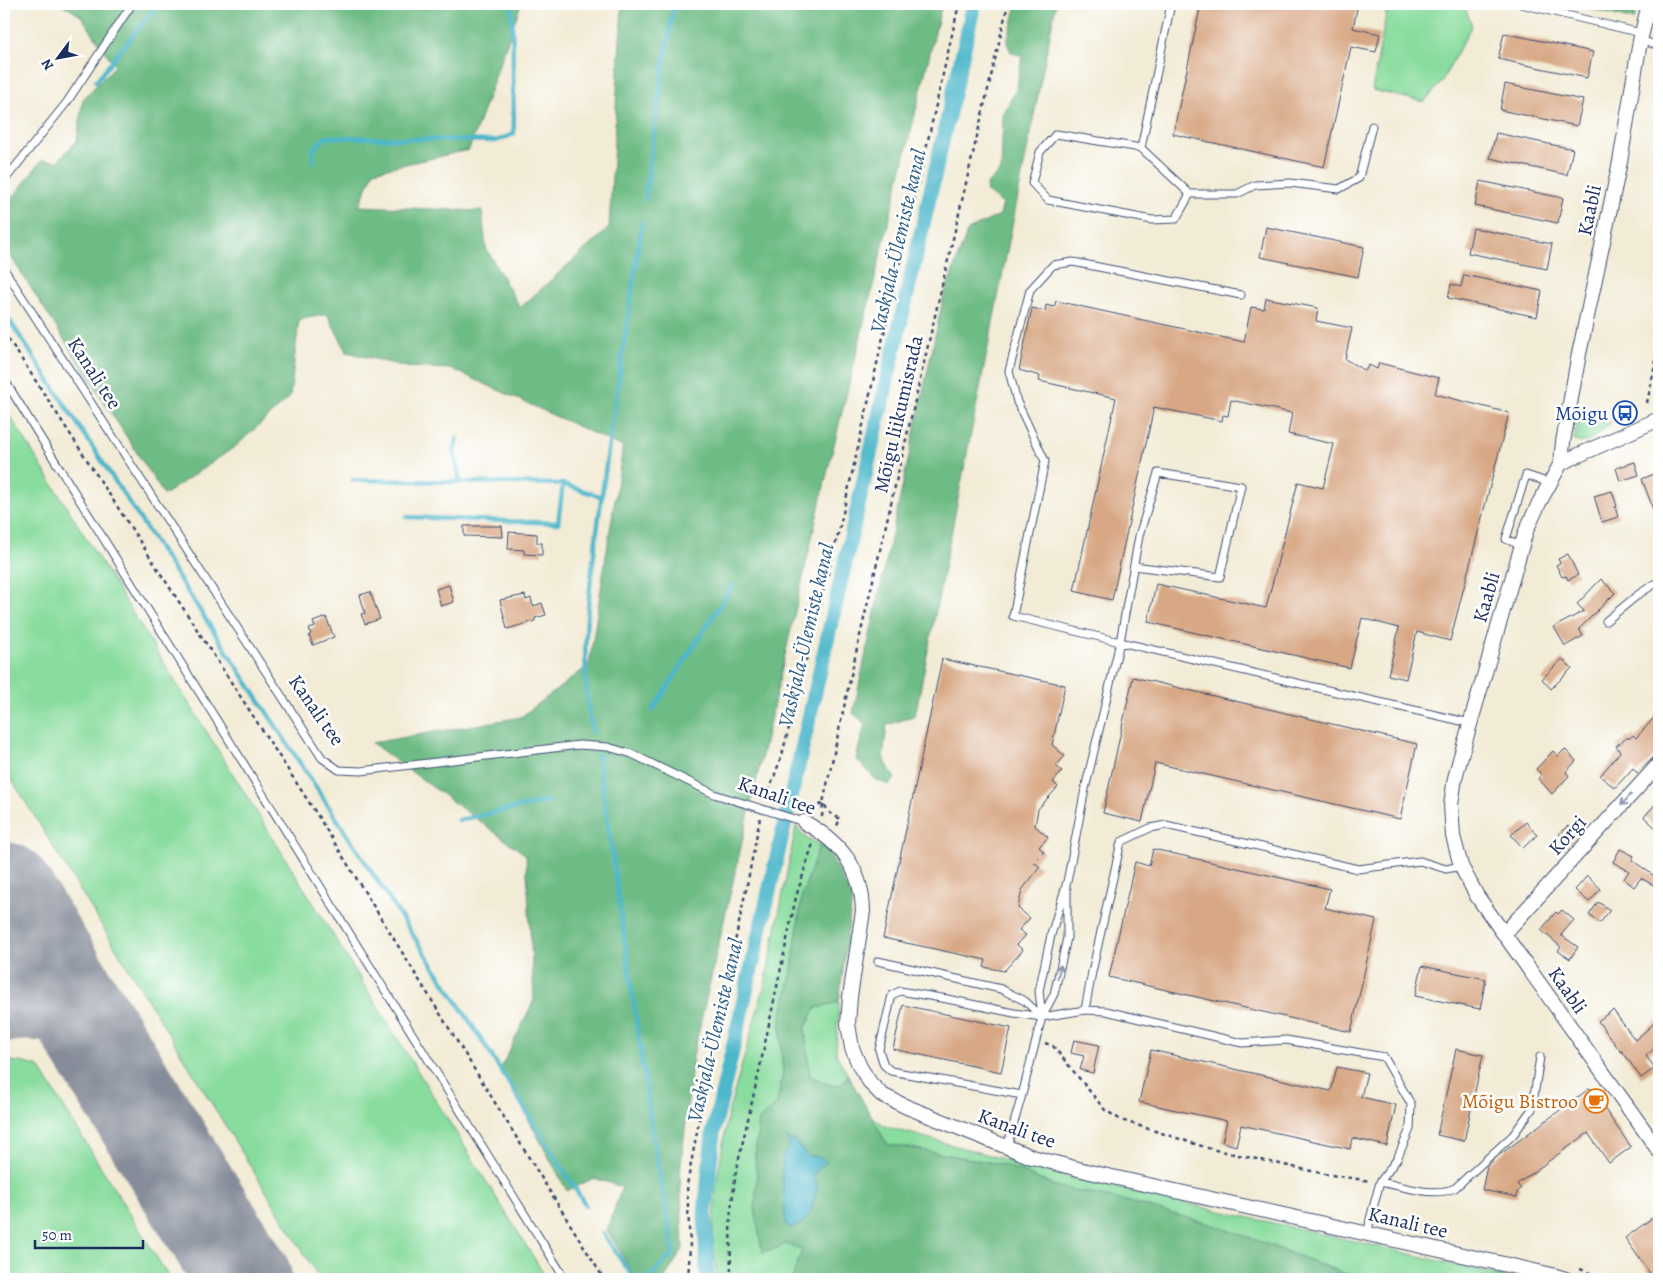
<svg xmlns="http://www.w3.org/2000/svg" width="1663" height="1283" font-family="Alegreya,serif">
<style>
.green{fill:#88dc9e;stroke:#52867e}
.forest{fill:#6ebc85;stroke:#447672;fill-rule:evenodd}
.water{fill:#4eb7cb;stroke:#347394}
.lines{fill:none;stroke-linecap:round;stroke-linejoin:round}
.stream{stroke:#4eb7cb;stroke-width:4.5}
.canal{stroke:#4eb7cb;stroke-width:15}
.taxiway{stroke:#868d9a;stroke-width:39}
.runway{stroke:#868d9a;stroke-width:96}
.building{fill:#d8a885}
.service-casing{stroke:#3b4b70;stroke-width:9}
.minor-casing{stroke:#3b4b70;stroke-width:16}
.path{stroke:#3b4b70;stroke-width:2.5;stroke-dasharray:4 4;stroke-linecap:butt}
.service{stroke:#fff;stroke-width:7}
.minor{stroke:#fff;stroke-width:14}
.oneway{stroke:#8d97ae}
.labels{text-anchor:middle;stroke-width:5;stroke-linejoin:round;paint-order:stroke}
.street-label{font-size:20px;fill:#1b2f5e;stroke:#fff}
.transit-label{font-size:20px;fill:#164399;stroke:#fff;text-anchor:end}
.food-label{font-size:20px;fill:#c56008;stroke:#fff;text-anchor:end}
.water-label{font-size:21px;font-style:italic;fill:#2d5f84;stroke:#fff}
</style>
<rect width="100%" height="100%" fill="#fff"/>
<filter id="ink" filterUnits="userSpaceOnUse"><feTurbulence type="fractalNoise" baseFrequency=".02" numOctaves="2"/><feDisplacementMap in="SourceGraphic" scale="10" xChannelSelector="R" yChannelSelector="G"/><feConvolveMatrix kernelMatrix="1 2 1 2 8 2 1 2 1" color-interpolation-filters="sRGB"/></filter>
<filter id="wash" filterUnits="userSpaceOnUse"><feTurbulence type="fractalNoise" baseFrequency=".0096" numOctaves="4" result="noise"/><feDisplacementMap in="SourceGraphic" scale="20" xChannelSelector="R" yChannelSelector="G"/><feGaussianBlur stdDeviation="1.12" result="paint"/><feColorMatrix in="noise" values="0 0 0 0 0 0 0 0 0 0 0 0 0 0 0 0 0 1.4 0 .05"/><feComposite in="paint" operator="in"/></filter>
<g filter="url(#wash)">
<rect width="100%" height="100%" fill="#f2ebd5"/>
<!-- green -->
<path class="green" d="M1388,4H1462L1464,5L1472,25L1441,83L1424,102L1372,90Z
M4,406L547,1279H320L4,767Z
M1583,417L1607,423L1612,422C1602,430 1587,449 1574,440L1578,421Z
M796,826L807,839L820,844L802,895L791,976L781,1017V1048L783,1073L777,1104L759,1120L755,1156L757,1176L775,1249L786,1244L803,1249L792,1279H717L713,1240L716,1186L728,1114L766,980Z
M839,1002L836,1054L848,1075L842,1084L833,1086L810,1076L805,1029L816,1008Z
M4,1060L25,1063L39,1067L170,1279H4Z
M871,1117L887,1127L1072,1178L1385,1248L1514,1279H1417L1346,1274L1224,1228L1130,1202L1058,1187L1005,1165L887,1144Z"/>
<!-- forest -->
<path class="forest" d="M61,4H942L822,494L693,1056L680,1174L683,1249L664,1279H636L607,1230L622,1187L594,1178L567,1191L501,1068L534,1000L526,855L372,743L521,717L589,665L623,447L452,369L406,367L347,352L327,314L299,320L290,397L236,446L164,495L4,246L6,206L42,160L57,161L77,141L83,99L115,66L81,16ZM521,4L622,5L609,228L520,308L486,248L482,211L359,206L374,171L469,150Z
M1017,4H1056L915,716L887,725L883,757L895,779L889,785L876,780L856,759L865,724L853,713L944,295L968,230L1000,215L1003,204L987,192L986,185L1001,170L1003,115L1017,87L1022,57L1011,52L1007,43Z
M1572,4H1638L1634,20Z
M820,844L826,847L852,898L839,1002L816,1008L805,1029L810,1076L833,1086L842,1084L848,1075L887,1144L1005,1165L1058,1187L1130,1202L1224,1228L1346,1274L1274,1279H792L802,1249L786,1244L775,1249L762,1252L755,1210L757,1176L755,1156L759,1120L777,1104L783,1073L781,1048V1017L791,976L802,895Z"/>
<!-- water -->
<path class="water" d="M787,1138L795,1142L808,1156L819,1157L827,1162L819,1167L813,1177L818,1185L810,1214L802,1224L790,1228L786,1224C785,1211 779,1163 785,1152C786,1150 788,1149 790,1146Z
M1346,1274L1417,1279H1274Z"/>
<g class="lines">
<!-- stream -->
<path class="stream" d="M96,81L158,4
M313,162V149L326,137L496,141L514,134L512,4
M645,199L660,89L674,4
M4,312L476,1031L586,1206
M457,439L454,453L460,481
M353,480L563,484L602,497
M406,517L558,523L563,484
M653,710L733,585
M593,733C576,659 591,582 600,508C613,413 628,318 642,223
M598,755L654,1143L674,1253L647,1279
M459,820L549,801
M603,1233L634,1279"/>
<!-- canal -->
<path class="canal" d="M708,1279L707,1272L705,1213L713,1134L974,4"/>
<!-- taxiway -->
<path class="taxiway" d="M4,1011C16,993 29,969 28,946C28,935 23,925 20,916
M4,1024C23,1018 63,1021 80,1034C91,1041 100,1051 109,1060"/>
<!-- runway -->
<path class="runway" d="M4,890L244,1279"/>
</g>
<g id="blocks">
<!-- building -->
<path class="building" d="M1201,4H1358L1353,28L1380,34L1376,52L1351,47L1324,167L1173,134Z
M1504,33L1593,52L1587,78L1498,59Z
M1505,84L1583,100L1577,126L1500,110Z
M1496,133L1573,149L1567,175L1490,158Z
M1480,181L1563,198L1558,223L1475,206Z
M1266,227L1364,247L1358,277L1260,257Z
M1473,228L1552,244L1547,269L1468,253Z
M1464,275L1542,291L1537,317L1448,298L1451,284L1461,287Z
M1266,298L1318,308L1316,321L1352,328L1345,359L1365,371L1369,365L1377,369L1379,363L1439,378L1435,394L1509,413L1450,641L1417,632L1406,679L1388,675L1399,628L1362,618L1350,668L1148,622L1156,584L1266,608L1298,482L1323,488L1334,444L1288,434L1292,413L1231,400L1228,416L1223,415L1222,421L1154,407L1112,600L1074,591L1116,398L1039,381L1040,376L1019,370L1032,308L1045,311L1046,305L1054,307L1056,301L1244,342L1251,307L1264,309Z
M1635,462L1639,475L1620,481L1616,468Z
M1659,472V522H1658L1642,479Z
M1612,491L1617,506L1615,507L1618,517L1602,522L1594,496Z
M464,526H502L503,537L464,536Z
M509,532L537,534V543H542V555L524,554V550L508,549Z
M1568,554L1578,575L1568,580L1566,576L1562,577L1556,565L1560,563L1558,559Z
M1601,579L1615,593L1579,629L1583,636L1565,646L1554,627L1584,611L1577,604Z
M449,585L454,602L441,606L436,589Z
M370,592L380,619L365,624L361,614L365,613L360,595Z
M525,595L526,600L531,598L533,606L542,603L546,615L535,618V621L507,629L500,600Z
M326,617L334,637L313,645L309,635L311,634L309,629L315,627L313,622Z
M942,659L1065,685L1052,745L1065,756L1056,766L1062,771L1053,782L1058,787L1038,809L1035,826L1048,837L1039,847L1044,852L1034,862L1040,867L1022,890L1018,908L1030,918L1019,930L1026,935L1017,945L1023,950L1004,971L984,967L986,960L883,938Z
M1562,659L1572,668L1551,689L1542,679Z
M1133,677L1417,744L1400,819L1155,763L1142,822L1103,813Z
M1659,712V755L1653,758L1637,773L1633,768L1615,788L1600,776L1620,752L1616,746L1628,737L1629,739L1633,735L1636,738Z
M1565,749L1576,761L1566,772L1569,776L1552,794L1538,778L1542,775L1536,769L1553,751L1558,756Z
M1659,800V831L1644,817Z
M1526,822L1537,835L1523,848L1511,835Z
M1568,826L1577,838L1568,845L1559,833Z
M1153,849L1330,889L1325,908L1376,920L1351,1032L1109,977L1135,862L1149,866Z
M1620,849L1634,856L1632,860L1657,878L1653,885L1641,878L1634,887L1624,879L1629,871L1613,862Z
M1587,876L1601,889L1589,902L1575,890Z
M1598,902L1610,910L1600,923L1589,915Z
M1562,910L1574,920L1561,935L1578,947L1570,959L1558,951L1561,947L1541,930L1556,912L1558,914Z
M1422,966L1486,979L1480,1009L1415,996Z
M903,1005L1011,1028L1001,1072L893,1049Z
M1613,1010L1635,1040L1659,1019V1044L1646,1056L1655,1068L1641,1078L1622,1051L1621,1052L1598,1021Z
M1074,1040L1099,1045L1093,1073L1080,1070L1084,1056L1071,1053Z
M1456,1049L1483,1055L1464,1141L1437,1135Z
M1151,1050L1331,1091L1337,1067L1367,1073L1361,1097L1396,1105L1387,1146L1352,1138L1350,1149L1241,1125L1236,1146L1222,1142L1227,1121L1139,1102Z
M1590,1088L1631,1147L1609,1163L1588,1133L1517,1184L1521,1189L1517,1192V1197L1482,1190L1487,1166L1498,1156Z
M1659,1213V1279H1654L1625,1238Z"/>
</g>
</g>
<g filter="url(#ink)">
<use href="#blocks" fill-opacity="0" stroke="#3b4b70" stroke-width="1"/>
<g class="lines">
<!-- service casing -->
<g class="service-casing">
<path id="service" d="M1171,4L1141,148L1056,134L1040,152L1032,183L1048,200L1152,220L1176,219L1190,194
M1521,4L1641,33
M1640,41L1659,45
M1141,148L1190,194H1237L1255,185L1290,183L1339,189L1359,178L1372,126
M4,181L67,102L132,4
M4,269L322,758L339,770L361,771L579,745L608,747L632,754L714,794L804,822
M4,379L565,1279
M1522,546L1506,539L1526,475L1550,483
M1134,566L1220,577L1241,486L1158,473L1139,536L1120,642L1470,723
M1606,621L1639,594L1659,581
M878,961L1001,989L1025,1001L1041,1016
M1085,1010L1092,972L1121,842L1150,828L1166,825L1358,869L1420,861L1446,869L1461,866
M1042,1017L1039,991L1051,935L1067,882L1085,789L1120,642L1013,616L1045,461L1017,402L1009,371L1030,290L1053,265L1073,262L1241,295
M1022,1095L1042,1017L1054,994L1067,938V890
M1007,1147L1022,1095L891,1071L884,1065L879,1050L892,995L900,991L947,999L1014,1013L1042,1017L1085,1010L1106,1011L1242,1043L1286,1040L1384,1057L1411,1104L1410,1129L1397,1159L1380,1182L1370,1219L1368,1234
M1380,1182C1403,1186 1433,1198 1455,1188L1513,1135L1532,1109L1540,1057"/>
</g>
<!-- minor casing -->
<g class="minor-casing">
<path id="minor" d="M1649,4L1640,41L1620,162L1579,354L1563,442L1561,463L1539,503L1526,531L1462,752L1455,778L1451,805L1453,836L1461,866L1477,896L1504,934L1659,1151
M1561,463L1659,419
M804,822C840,842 862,868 863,911L850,997L848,1024L852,1048L860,1067L871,1084L882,1095L907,1107L1032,1157L1090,1172L1552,1275L1566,1279
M1504,934L1659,764"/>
</g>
<!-- path -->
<path class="path" d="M4,332L316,813L604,1279
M1647,403L1659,346
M766,799L782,755L840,526L959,4
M812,810L823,803L830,813L840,819L836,828
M822,817L823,803L855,657L1008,4
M1045,1043L1053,1046L1105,1110L1121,1120L1211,1149L1325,1174L1370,1181
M1580,1269L1601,1277L1603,1279
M688,1279L690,1247L687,1185L715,1036L747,885L760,818
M731,1279L730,1218L736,1171L758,1076L796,897L813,843"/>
<!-- service -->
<use href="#service" class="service"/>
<!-- minor -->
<use href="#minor" class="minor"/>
</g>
<!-- one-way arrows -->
<defs><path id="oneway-shaft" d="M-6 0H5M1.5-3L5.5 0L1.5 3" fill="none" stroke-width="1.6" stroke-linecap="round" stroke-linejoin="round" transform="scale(1.25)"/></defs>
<g class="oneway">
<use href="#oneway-shaft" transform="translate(1626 800) rotate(132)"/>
<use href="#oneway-shaft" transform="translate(1059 972) rotate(-77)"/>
</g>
</g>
<!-- icons -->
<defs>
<g id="bus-ring" transform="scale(1.25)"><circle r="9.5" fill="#fff" stroke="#1a4fb4" stroke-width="1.5"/><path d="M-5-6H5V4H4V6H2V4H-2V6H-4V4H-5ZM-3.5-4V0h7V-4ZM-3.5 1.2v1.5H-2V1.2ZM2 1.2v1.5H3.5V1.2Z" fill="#1a4fb4"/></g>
<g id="cafe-ring" transform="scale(1.25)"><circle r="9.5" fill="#fff" stroke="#e8710a" stroke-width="1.5"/><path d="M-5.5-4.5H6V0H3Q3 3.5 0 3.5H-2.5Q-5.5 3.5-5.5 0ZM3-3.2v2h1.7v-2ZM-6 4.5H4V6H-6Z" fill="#e8710a"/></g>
</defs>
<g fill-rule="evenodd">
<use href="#bus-ring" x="1625" y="413"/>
<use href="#cafe-ring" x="1596" y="1101"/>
</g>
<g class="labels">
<!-- street labels -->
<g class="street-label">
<text transform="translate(1589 210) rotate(-78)" y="7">Kaabli</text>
<text transform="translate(95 373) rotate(57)" y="7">Kanali tee</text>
<text transform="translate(898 414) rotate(-77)" y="7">Mõigu liikumisrada</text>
<text transform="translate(1486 597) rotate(-74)" y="7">Kaabli</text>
<text transform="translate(317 710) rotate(55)" y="7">Kanali tee</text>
<text transform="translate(777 795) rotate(19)" y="7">Kanali tee</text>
<text transform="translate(1567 835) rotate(-48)" y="7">Korgi</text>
<text transform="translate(1568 990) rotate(55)" y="7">Kaabli</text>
<text transform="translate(1017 1128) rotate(20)" y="7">Kanali tee</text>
<text transform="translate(1408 1222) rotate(13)" y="7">Kanali tee</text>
</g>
<!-- transit labels -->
<g class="transit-label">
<text x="1608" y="420">Mõigu</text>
</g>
<!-- food labels -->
<g class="food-label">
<text x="1578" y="1108">Mõigu Bistroo</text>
</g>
<!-- water labels -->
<g class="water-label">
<text transform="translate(898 241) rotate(-77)" y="7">Vaskjala-Ülemiste kanal</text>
<text transform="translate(806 635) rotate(-77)" y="7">Vaskjala-Ülemiste kanal</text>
<text transform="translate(715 1030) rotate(-77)" y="7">Vaskjala-Ülemiste kanal</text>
</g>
</g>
<!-- margin -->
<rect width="1663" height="1283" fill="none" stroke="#fff" stroke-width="20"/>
<!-- north arrow -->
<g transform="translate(58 58) rotate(238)" stroke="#ffffff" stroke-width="4" paint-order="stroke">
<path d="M0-4L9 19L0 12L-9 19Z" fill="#1b2f5e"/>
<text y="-8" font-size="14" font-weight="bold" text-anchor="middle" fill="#1b2f5e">N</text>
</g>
<!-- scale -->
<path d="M35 1240v8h108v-8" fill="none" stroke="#1b2f5e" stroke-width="2.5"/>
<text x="42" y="1240" font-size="15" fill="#1b2f5e" stroke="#ffffff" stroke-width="4" paint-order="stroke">50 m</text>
</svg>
